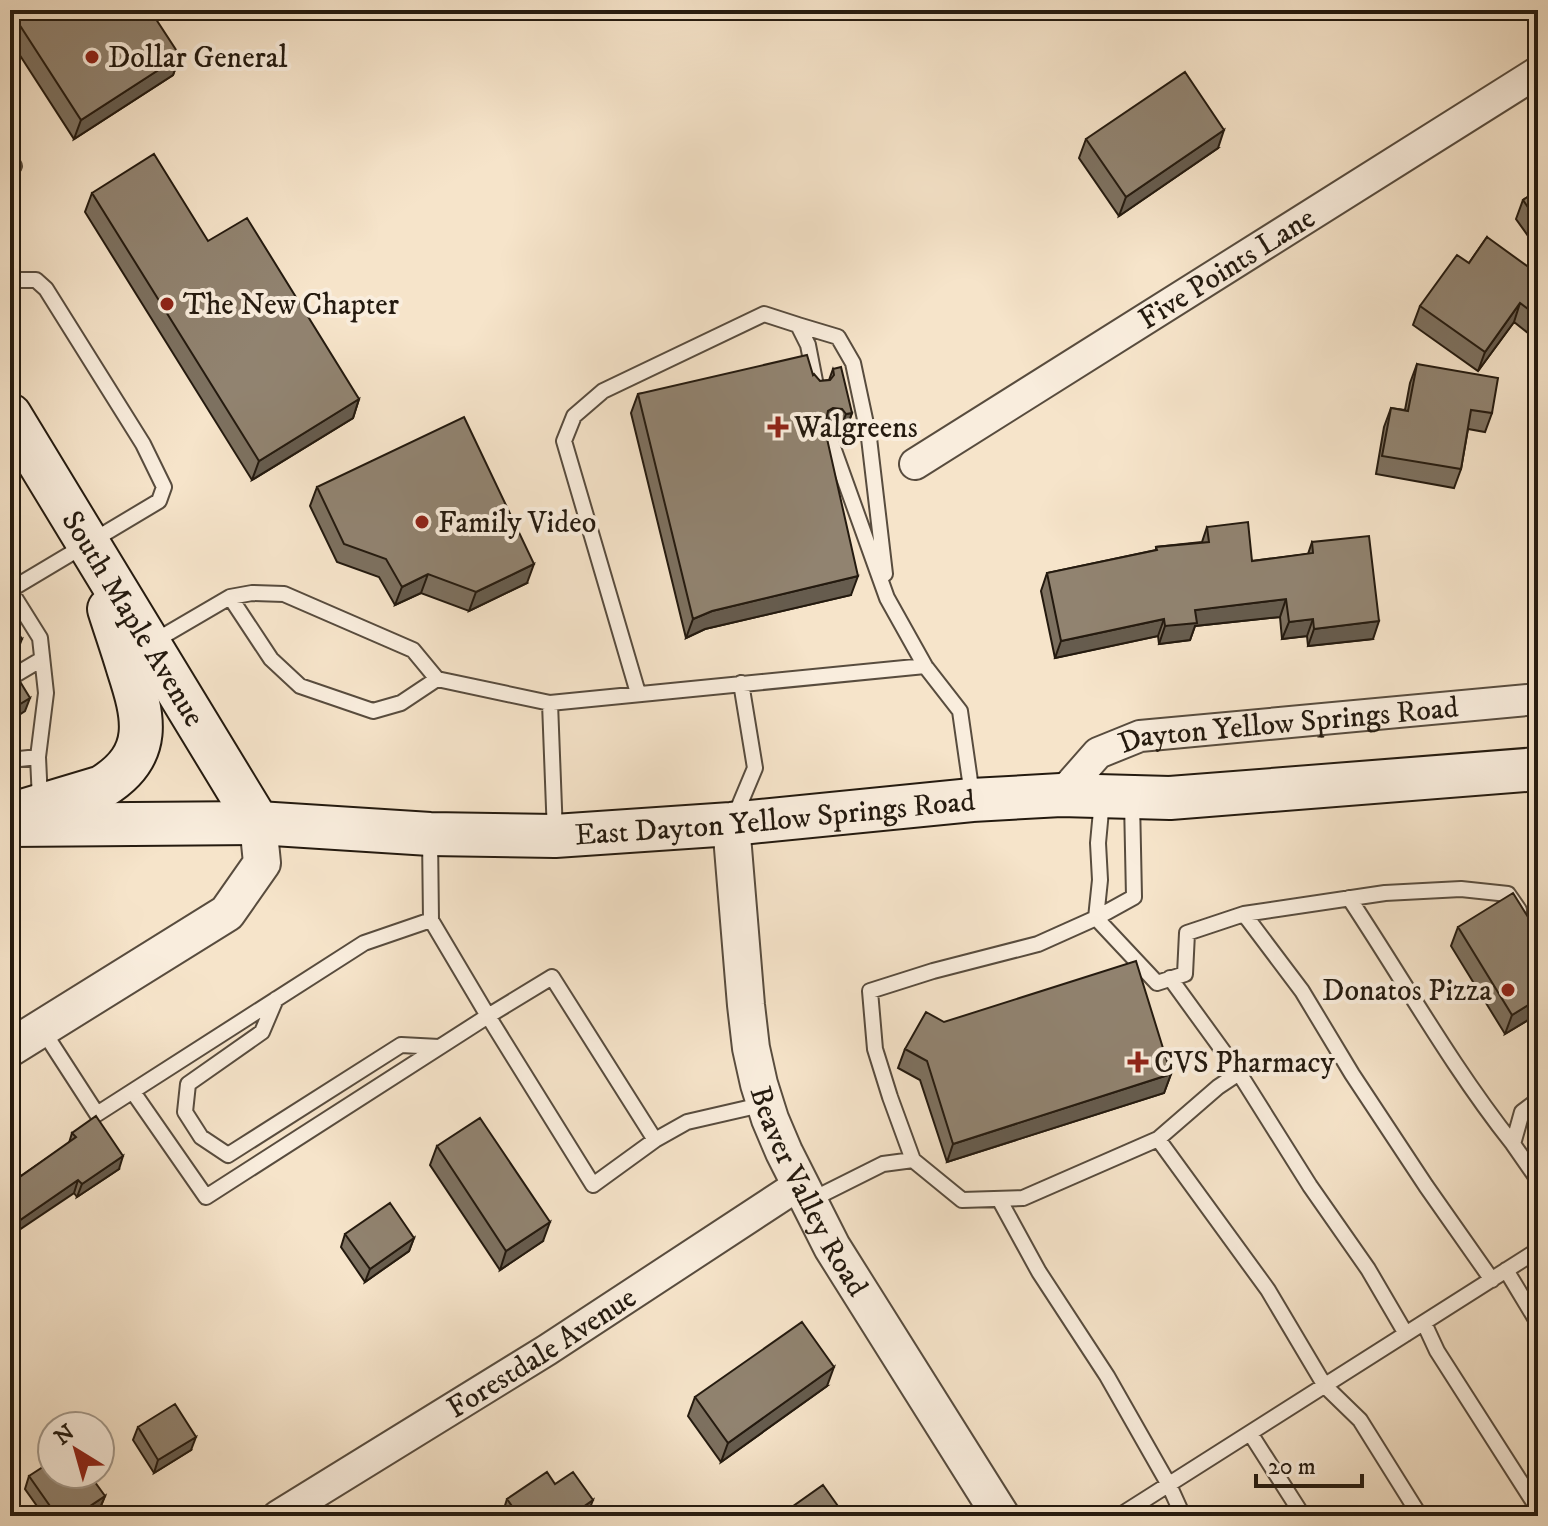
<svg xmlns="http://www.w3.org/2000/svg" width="1548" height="1526" font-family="'IM FELL DW Pica',serif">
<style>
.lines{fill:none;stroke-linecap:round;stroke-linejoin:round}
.service-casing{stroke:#584c3e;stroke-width:18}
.minor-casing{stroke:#584c3e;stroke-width:34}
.tertiary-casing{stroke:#584c3e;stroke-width:40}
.secondary-casing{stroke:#241a0f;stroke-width:46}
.service{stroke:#f9eddd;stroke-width:14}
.minor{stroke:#f9eddd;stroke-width:30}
.tertiary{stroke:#f9eddd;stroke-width:36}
.secondary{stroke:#f9eddd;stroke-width:42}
.wall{fill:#7d7160;stroke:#241a0f;stroke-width:2}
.shaded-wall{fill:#665c4e;stroke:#241a0f;stroke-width:2}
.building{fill:#918370;stroke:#241a0f;stroke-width:2}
.poi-dot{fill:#8f2418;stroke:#f9eddd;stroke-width:3}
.labels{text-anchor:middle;stroke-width:8;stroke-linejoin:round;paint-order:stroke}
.poi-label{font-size:30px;fill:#241a0f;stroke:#f9eddd;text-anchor:start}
.street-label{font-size:30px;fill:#241a0f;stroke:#f9eddd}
</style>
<rect width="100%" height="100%" fill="#f6e4ca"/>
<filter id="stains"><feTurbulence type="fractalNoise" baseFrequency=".0025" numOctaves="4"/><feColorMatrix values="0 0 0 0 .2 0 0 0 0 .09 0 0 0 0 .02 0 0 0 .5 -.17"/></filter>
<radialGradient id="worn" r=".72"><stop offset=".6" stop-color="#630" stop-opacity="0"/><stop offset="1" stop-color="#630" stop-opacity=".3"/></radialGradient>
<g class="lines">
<!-- service casing -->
<g class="service-casing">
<path id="service" d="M10,160L14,166
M10,280H36L46,289L143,444L164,487L159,501L10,590L40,638L46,693L38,757
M798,325L838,337L853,363L869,438L885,574
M829,436L887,598L925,666L960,711L972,795
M230,597L271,659L300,686L373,711L401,703L437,679
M153,642L230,597L252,593L284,594L413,650L437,679L550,703L925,666
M10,678L42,659
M638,693L564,441L574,416L603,391L764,314L798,325L808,345L817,391
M550,703L555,834
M10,760L38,757L40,800
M1102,800L1098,843L1100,880L1096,918L1157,983L1185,974L1187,933L1244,914L1385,893L1461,889L1508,894L1519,910
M1132,801L1134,897L1096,918L1038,944L933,971L870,991L875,1049L890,1097L913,1160L962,1200L1023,1198L1158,1139L1218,1087L1239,1073L1170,978
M734,818L755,768L741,683
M430,836L431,920L488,1016L593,1185L655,1140L687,1122L765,1104
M1349,898C1404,981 1452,1067 1513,1144
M1244,914L1302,991L1352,1074L1426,1186L1492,1280
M276,999L262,1032L188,1084L185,1112L201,1137L228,1155L401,1045L439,1047
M42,1029L97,1114L364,943L431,920
M1239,1073L1310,1186L1368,1269L1406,1334
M133,1092L206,1197L488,1016L552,977L655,1140
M1538,1100L1522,1112L1513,1144L1538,1180
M1158,1139L1268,1290L1325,1386L1360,1420L1420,1516
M999,1199L1039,1272L1107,1376L1169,1485L1183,1516
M809,1201L883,1164L913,1160
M1506,1270L1538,1323
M1424,1323L1437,1351L1538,1509
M1250,1433L1303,1516
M1119,1516L1538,1250"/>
</g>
<!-- minor casing -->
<g class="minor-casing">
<g id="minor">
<path id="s1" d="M915,464L1538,72"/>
<path id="s2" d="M1061,795L1098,753L1140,736L1538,699"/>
<path id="s3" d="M278,1516L547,1350L800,1184"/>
</g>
</g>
<!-- tertiary casing -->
<g class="tertiary-casing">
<g id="tertiary">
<path id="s4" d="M731,824L746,1005L751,1048L759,1084L770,1119L784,1152L832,1247L1001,1516"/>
<path d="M10,1048L227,913L262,863L258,823"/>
</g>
</g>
<!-- secondary casing -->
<g class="secondary-casing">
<g id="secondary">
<path id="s5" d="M10,415L258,823"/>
<path d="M22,811L102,787C154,755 144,717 128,668C122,648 115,628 109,609"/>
<path id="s6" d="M10,825L258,823L430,834L555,836L731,824L972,800L1061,795L1170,798L1538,769"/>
</g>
</g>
<!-- service -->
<use href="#service" class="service"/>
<!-- minor -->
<use href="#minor" class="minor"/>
<!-- tertiary -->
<use href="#tertiary" class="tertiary"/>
<!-- secondary -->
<use href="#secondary" class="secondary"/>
</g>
<!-- wall -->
<path class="wall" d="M10,10L180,56L173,75L74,139L10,40Z
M1086,139L1218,148L1119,216L1079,158Z
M1538,190V250L1516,219L1523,200Z
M92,193L208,241L359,399L353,418L252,480L85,212Z
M1487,237L1538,319L1528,333L1514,322L1478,371L1413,325L1420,306L1469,263Z
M1417,364L1492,413L1485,432L1468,429L1461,469L1454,488L1376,474L1384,427L1391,408L1405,410L1410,383Z
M833,369L852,413L845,432L839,433L835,428L826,426L824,428L851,595L705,629L686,638L631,413L638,394L813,375L820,381L829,380Z
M317,487L527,583L469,611L421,593L395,605L379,577L337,562L310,506Z
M1207,527L1252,561L1308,554L1312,542L1373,639L1308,646L1307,636L1282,639L1280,617L1195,626L1190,640L1159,644L1158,636L1055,658L1041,591L1047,573L1156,550V547L1202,542Z
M1458,927L1538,933V1014L1505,1034L1451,946Z
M944,1022L1171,1074L1164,1093L947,1162L920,1080L898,1068L905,1049Z
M72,1133L119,1169L77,1197L74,1193L21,1176L69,1143Z
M437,1146L543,1241L500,1270L430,1165Z
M345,1234L414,1238L409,1251L365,1282L341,1247Z
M827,1386L721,1462L688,1416L695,1397Z
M138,1427L191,1450L154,1473L133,1440Z
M29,1476L105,1496L100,1508L89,1516H44L25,1489Z
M555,1484L588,1513L584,1516H505L503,1512L507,1499Z
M789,1509L845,1516H786Z"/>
<!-- shaded-wall -->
<path class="shaded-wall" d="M180,56L173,75L74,139L81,120Z
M1224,130L1218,148L1119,216L1126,197Z
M1520,303L1514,322L1478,371L1485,352Z
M1538,310V319L1528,333L1535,314Z
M359,399L353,418L252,480L259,461Z
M833,408L826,426L823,429V421L828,411Z
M852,413L845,432L839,433L846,414Z
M534,564L527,583L469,611L476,592Z
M428,574L421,593L395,605L402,587Z
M858,576L851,595L705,629L686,638L693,619L712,611Z
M1286,599L1280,617L1195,626L1190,640L1159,644L1165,626L1195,610Z
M1164,619L1158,636L1055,658L1061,641Z
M1313,619L1307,636L1282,639L1289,622Z
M1379,621L1373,639L1308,646L1314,629Z
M22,639L17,652L10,656V646Z
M30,698L25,711L10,721V710Z
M1538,999V1014L1505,1034L1512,1015Z
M1171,1074L1164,1093L947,1162L953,1144Z
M123,1156L119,1169L77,1197L82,1184Z
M78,1180L74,1193L10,1236V1227Z
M550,1222L543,1241L500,1270L506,1251Z
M414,1238L409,1251L365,1282L370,1269Z
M834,1367L827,1386L721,1462L728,1443Z
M196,1437L191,1450L154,1473L158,1460Z
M105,1496L100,1508L89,1516H75Z
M593,1500L588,1513L584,1516H570Z"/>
<!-- building -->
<path class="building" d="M10,10H150L180,56L81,120Z
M1185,72L1224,130L1126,197L1086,139Z
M154,154L208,241L247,218L359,399L259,461L92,193Z
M1538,190V222L1523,200Z
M1487,237L1538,274V310L1535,314L1520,303L1485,352L1420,306L1457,255L1469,263Z
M807,355L813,375L814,374L820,381L830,380L834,375L833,369L841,367L852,413L846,414L842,409L833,408L828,411L826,420L823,421L858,576L712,611L693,619L638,394Z
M1417,364L1498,378L1492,413L1471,410L1461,469L1382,456L1391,408L1408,411Z
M464,417L534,564L476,592L428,574L402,587L386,559L344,544L317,487Z
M1248,522L1252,561L1313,553L1312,542L1369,536L1379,621L1314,629L1313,619L1289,622L1286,599L1195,610L1197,623L1165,626L1164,619L1061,641L1047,573L1157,550L1156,547L1209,542L1207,527Z
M10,621L22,639L10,646Z
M10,672L16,675L30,698L10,710Z
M1513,893L1538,933V999L1512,1015L1458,927Z
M1136,961L1171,1074L953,1144L927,1061L905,1049L926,1012L944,1022Z
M96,1116L123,1156L82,1184L78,1180L10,1227V1173L16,1169L21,1176L76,1137L72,1133Z
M480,1118L550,1222L506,1251L437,1146Z
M390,1203L414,1238L370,1269L345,1234Z
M802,1322L834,1367L728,1443L695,1397Z
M175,1404L196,1437L158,1460L138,1427Z
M52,1461V1474H89L105,1496L75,1516H57L29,1476Z
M547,1472L555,1484L573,1472L593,1500L570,1516H519L507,1499Z
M823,1485L845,1516H794L789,1509Z"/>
<!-- markers -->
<g class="poi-dot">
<circle cx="92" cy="57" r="8"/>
<circle cx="167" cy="304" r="8"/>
<path d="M774 415h8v8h8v8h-8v8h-8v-8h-8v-8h8z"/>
<circle cx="422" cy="522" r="8"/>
<circle cx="1508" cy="990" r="8"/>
<path d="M1134 1050h8v8h8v8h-8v8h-8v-8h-8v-8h8z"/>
</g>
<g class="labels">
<!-- poi labels -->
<g class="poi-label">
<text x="108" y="67">Dollar General</text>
<text x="183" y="314">The New Chapter</text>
<text x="794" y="437">Walgreens</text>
<text x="438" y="532">Family Video</text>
<text x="1492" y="1000" text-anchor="end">Donatos Pizza</text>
<text x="1154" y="1072">CVS Pharmacy</text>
</g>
<!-- street labels -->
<g class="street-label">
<text dy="10" stroke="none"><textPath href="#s1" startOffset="368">Five Points Lane</textPath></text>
<text dy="10" stroke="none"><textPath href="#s5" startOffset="238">South Maple Avenue</textPath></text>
<text dy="10" stroke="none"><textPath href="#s2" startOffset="250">Dayton Yellow Springs Road</textPath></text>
<text dy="10" stroke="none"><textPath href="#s6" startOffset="766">East Dayton Yellow Springs Road</textPath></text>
<text dy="10" stroke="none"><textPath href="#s4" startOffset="380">Beaver Valley Road</textPath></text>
<text dy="10" stroke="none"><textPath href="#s3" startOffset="310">Forestdale Avenue</textPath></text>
</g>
</g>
<!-- margin -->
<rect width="1548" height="1526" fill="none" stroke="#f6e4ca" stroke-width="40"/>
<rect x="12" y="12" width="1524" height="1502" fill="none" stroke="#241a0f" stroke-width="4"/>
<rect x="20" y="20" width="1508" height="1486" fill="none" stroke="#241a0f" stroke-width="2"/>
<!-- north arrow -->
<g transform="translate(76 1450) rotate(323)"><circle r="38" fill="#f9eddd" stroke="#a4998b" stroke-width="2"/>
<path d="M0-6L14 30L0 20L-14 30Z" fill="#8f2418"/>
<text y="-12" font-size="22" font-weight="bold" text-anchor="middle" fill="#241a0f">N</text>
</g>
<!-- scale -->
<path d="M1256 1474v12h106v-12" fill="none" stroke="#241a0f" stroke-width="4"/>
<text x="1268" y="1474" font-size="24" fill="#241a0f" stroke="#f9eddd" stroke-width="6" paint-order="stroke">20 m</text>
<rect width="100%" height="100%" filter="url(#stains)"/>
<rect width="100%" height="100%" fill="url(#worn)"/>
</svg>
